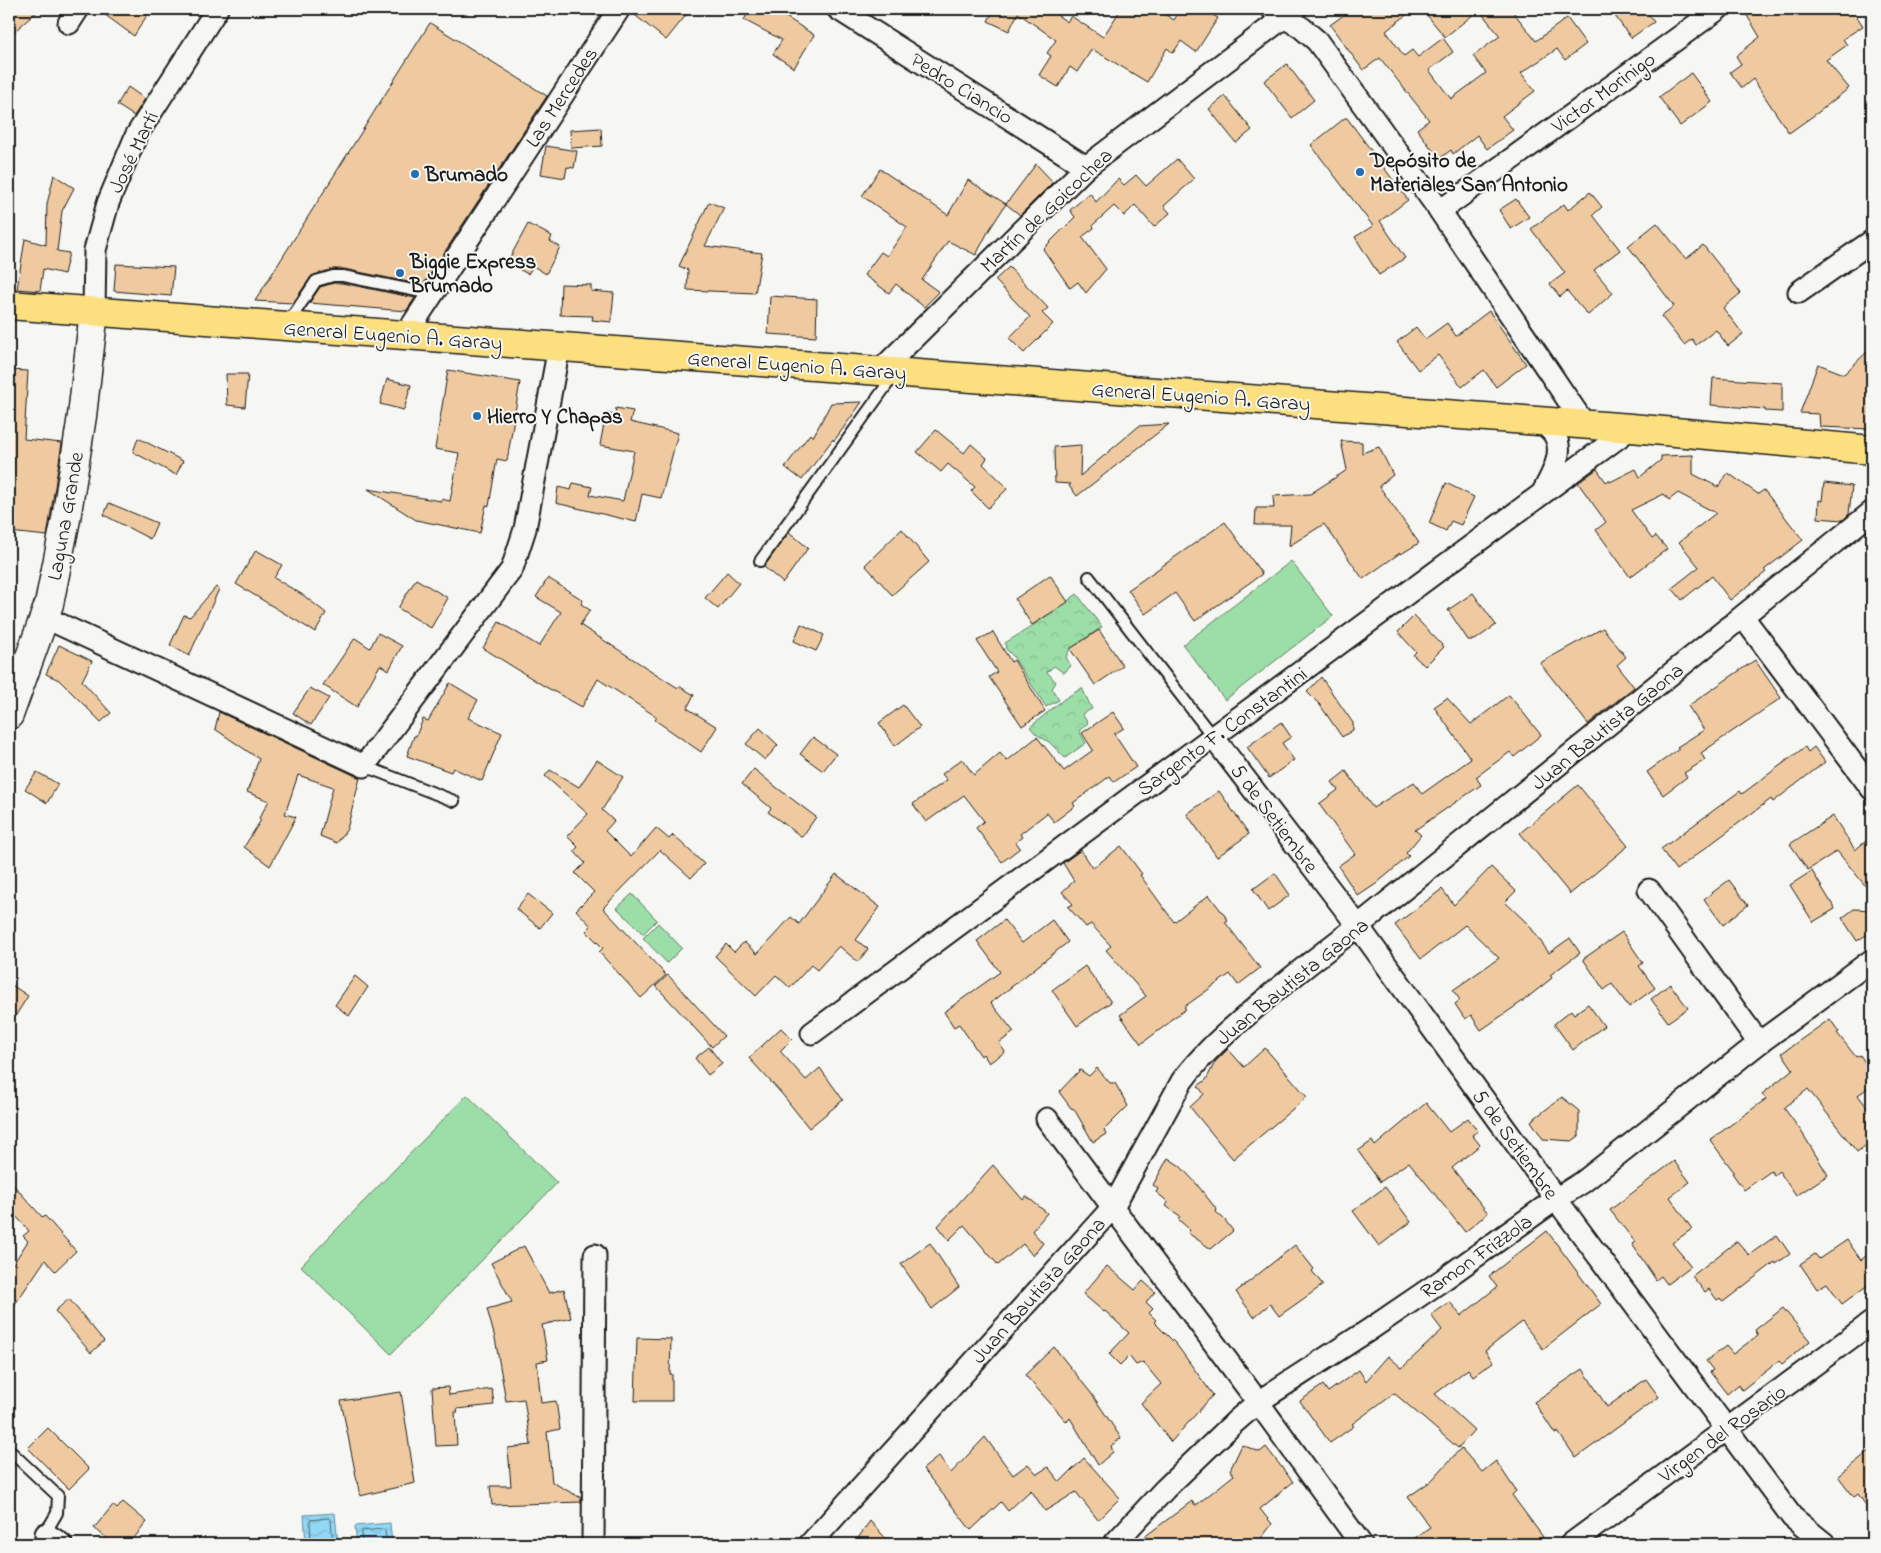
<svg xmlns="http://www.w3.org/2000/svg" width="1881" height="1553" font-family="'Indie Flower',sans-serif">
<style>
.forest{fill:url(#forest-crowns);stroke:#5c7d62}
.pitch{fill:#9cdea8;stroke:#5c7d62}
.water{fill:url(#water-waves);stroke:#638c9e}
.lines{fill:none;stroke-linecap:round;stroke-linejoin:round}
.shore{stroke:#4b6772;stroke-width:1}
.building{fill:#efcaa0;stroke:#1c1c1c}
.service-casing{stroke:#1c1c1c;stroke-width:14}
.minor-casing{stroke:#1c1c1c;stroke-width:25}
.secondary-casing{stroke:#1c1c1c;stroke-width:31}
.primary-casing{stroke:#1c1c1c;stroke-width:31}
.service{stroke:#f6f6f2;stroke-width:10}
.minor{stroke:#f6f6f2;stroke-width:21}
.secondary{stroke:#f6f6f2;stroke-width:28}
.primary{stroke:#fce080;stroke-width:28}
.poi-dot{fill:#1f6fb2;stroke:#f6f6f2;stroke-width:2}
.labels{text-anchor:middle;stroke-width:4;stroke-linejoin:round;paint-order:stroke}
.street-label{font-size:21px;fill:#1c1c1c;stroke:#f6f6f2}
.poi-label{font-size:21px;font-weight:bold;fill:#1c1c1c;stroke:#f6f6f2;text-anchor:start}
</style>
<defs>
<pattern id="forest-crowns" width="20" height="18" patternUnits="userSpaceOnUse" patternTransform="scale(1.25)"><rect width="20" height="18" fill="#9cdea8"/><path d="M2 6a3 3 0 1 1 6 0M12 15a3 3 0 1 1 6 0" fill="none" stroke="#86be90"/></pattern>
<pattern id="water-waves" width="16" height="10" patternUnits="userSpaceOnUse" patternTransform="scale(1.25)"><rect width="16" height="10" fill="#92d7f4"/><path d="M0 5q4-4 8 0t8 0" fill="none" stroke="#7db8d1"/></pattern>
</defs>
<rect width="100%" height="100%" fill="#f6f6f2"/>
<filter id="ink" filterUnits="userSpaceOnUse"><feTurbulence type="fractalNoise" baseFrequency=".02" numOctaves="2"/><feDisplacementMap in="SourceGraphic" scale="10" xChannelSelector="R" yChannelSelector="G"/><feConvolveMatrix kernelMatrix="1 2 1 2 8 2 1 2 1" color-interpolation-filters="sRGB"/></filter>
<g filter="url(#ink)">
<!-- forest -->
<path class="forest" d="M1077,594L1102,627L1070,649L1066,657L1071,666L1064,673L1054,666L1047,672L1056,682L1052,689L1059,700L1046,707L1013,656L1006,649L1005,643L1031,627Z
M1082,688L1092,709L1082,714L1088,723L1079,731L1086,743L1065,758L1049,742L1036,734L1030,727L1064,699Z"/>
<!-- pitch -->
<path class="pitch" d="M1291,561L1333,616L1225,700L1183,645Z
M632,894L657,920L643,934L617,908Z
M658,923L682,948L667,963L643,938Z
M467,1095L557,1183L391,1354L301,1266Z"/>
<!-- water -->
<path class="water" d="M335,1513L338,1544H306L304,1515Z
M390,1523L392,1544H357L355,1526Z"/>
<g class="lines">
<!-- shore -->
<path class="shore" d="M311,1544L310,1520L328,1518L331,1520L333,1544
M361,1544L362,1531L383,1529L385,1531L387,1544"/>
</g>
<!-- building -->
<path class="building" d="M9,9H40L9,36Z
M97,9H151L134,36Z
M631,9H691L666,40L631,12Z
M750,9H776L787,15L786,17L814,35L794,68L773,54L782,40L744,20Z
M994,9H1049L1067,22L1071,16L1103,37L1121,9H1156L1174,20L1181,9H1203L1218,18L1196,52L1181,41L1173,53L1167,48L1147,82L1092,49L1077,72L1070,67L1058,87L1039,75L1051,56L1047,53L1056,40L1018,13L1009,31L988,21Z
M1352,9H1414L1386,31L1404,56L1412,50L1418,57L1443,38L1453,52L1429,70L1451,99L1486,73L1473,56L1500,36L1479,10L1445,37L1422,9H1511L1536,41L1567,18L1586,44L1565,60L1557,49L1521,73L1535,91L1502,116L1513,130L1487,149L1477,135L1453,154L1451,150L1439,159L1417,129L1429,120L1380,58L1363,70L1330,25Z
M1610,9H1645L1654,22L1631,38Z
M1743,9H1852L1863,26L1843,39L1847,45L1826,60L1849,88L1820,111L1789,133L1753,79L1742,88L1730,72L1741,64L1736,56L1760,37Z
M430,23L547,96L423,285L344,269H333L311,277L293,303L255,301Z
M1287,64L1314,100L1292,118L1264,81Z
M1691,73L1712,102L1680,126L1659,97Z
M128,87L145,99L134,116L117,105Z
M1225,96L1252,130L1236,143L1209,109Z
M1345,118H1347L1408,200L1380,221L1405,258L1379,275L1355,237L1373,226L1311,145Z
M601,128L602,146L571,148L570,130Z
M546,146L577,151L574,168L567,167L565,178L541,174Z
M1177,159L1194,179L1164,206L1170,213L1154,227L1135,205L1124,216L1114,206L1093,225L1094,228L1082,237L1106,269L1086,293L1078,282L1070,288L1043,249L1075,217L1070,210L1090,193L1096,202L1118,179L1124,185L1136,175L1146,186Z
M1036,164L1053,182L1020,215L1006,204Z
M880,169L948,215L968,180L1006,204L988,232L976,255L948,241L922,280L939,292L924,307L896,284L889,293L864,275L881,252L887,256L907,227L862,196Z
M54,175L74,188L62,211L57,251L69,253L64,274L43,269L40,291L17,289L25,239L46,245L47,204Z
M1590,192L1602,207L1593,215L1620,250L1594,270L1613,293L1588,315L1567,291L1560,297L1550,284L1565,273L1531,229L1564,204L1568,210Z
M1516,199L1529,217L1511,229L1499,210Z
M709,202L724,208L705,246L762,253L755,293L687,290L688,270L679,266Z
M1657,223L1686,259L1703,245L1741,293L1723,308L1743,334L1728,346L1716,330L1696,345L1692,339L1684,345L1661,316L1674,306L1628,246Z
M528,224L552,236L550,241L560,247L546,274L533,266L528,274L507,263Z
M116,264L174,267L171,296L114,291Z
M1009,267L1048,308L1042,313L1053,324L1024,353L1009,338L1030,317L995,280Z
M334,283H342L415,298L406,311L309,303L320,287Z
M561,284L591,285V291L614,293L611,322L592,320L593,316L560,315Z
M770,296L817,299L816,337L768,334Z
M1489,311L1526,364L1496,387L1484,370L1462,387L1438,355L1418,370L1397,342L1416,327L1425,339L1447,323L1456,336Z
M1872,347V429L1820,427L1819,414L1800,413L1818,364L1844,374Z
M9,370L28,371L24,439L62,443L47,536L9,532Z
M448,370L520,382L507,461L497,459L489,506L486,505L480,533L416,520L368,489L441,501V499L450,501L459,453L435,449Z
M226,374H248L245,407L227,405Z
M1713,378L1782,383V412L1765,411V409L1711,405Z
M387,379L411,385L404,410L380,404Z
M862,402L834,441L833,439L802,480L785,467L810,434L813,437L831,403Z
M616,408L633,411L630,422L678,433L661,498L642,494L636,522L556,503L558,487L571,490L573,483L592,487L590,495L623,501L634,451L600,445L606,413L615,415Z
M1169,424L1077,496L1069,486L1071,484L1055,483L1054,447L1081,445L1080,476L1139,426Z
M936,430L964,453L971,444L987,458L983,464L1008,488L988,508L971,491L975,487L948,464L941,472L917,452Z
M138,438L183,461L176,475L133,452Z
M1341,441L1362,442V453L1379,447L1393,475L1379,486L1419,543L1401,554L1400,553L1363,579L1324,524L1289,546L1291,525H1255L1256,508H1274L1273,496L1310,494L1347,470Z
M1693,455V474L1718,487L1728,473L1758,494L1764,490L1803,540L1764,570L1766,572L1730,600L1712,576L1682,600L1672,588L1699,567L1679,542L1716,513L1678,493L1669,500L1664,494L1631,510L1652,539L1656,536L1667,549L1630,577L1596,530L1606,522L1578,483L1597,469L1606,482L1609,480L1610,482L1636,469L1640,477L1661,460V456Z
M1446,483L1474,497L1461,525L1451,521L1446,531L1429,523Z
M1824,483L1852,486L1849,514L1843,520L1818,518L1819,500L1822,501Z
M109,503L157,523L150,539L104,515Z
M1225,522L1262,574L1195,621L1175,593L1145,614L1128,590Z
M902,529L929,562L892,595L865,565Z
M789,532L808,548L783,583L764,567Z
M256,550L282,565L274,578L303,595L326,613L315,632L236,584Z
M727,572L739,583L718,609L705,598Z
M1050,575L1068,602L1032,625L1015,599Z
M548,578L583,600L581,604L590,610L580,625L678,688L679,686L694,695L687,708L717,727L701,752L655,720L657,717L598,679L582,707L544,686L483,648L499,622L539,646L561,612L536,597Z
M416,579L448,598L431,628L398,608Z
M216,587L219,589L189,656L170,645L184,615L190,617Z
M1473,593L1496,625L1475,640H1468L1448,610Z
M1414,616L1444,647L1425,666L1413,655L1416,652L1398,632Z
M801,624L824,635L816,651L794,641Z
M1603,628L1626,657L1617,665L1634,687L1588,724L1540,663Z
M1099,630L1123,666L1095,685L1070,649Z
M993,632L1011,662L1014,660L1045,711L1022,726L989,677L997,672L977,641Z
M378,633L402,646L389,670L380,665L357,707L323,685L355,638L370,648Z
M59,645L92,661L82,681L111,713L101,722L59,680L46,674Z
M1755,660L1781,698L1701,753L1705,760L1684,773L1687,777L1663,795L1647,772L1679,749L1677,747L1704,730L1688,706Z
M1321,677L1353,723V730L1342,737L1320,705L1307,692Z
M450,683L478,700L468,718L502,733L482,781L453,768L451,772L407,756L414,736H416L423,719L428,721Z
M310,688L329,698L311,725L293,713Z
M1509,695L1541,735L1514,757L1510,752L1476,777L1481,785L1415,830L1421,835L1406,853L1409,856L1376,884L1358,896L1338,866L1355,854L1319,804L1338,790L1332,782L1346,771L1373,808L1414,782L1422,794L1471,759L1434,707L1447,698L1471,724Z
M903,705L920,727L895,746L879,723Z
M219,712L360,778L347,829L337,843L320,836L333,787L298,775L285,814L296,817L270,866L244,847L261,820L259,818L269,801L247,792L259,759L215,729Z
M1113,712L1124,728L1114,734L1136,767L1114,782L1110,776L1073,803L1075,806L1054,822L1047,813L1020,834L1022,837L1016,842L1020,848L1002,862L976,828L984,821L964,795L926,822L913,804L947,780L942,774L962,759L974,775L1000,753L1007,761L1037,737L1064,771L1093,750L1082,733Z
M1281,722L1291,737L1282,743L1294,760L1269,778L1247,747Z
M760,728L778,745L765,760L746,744Z
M813,737L836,754L823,771L800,754Z
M1805,747L1808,752L1814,747L1825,762L1773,802L1771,799L1676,870L1661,849L1740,791L1742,794Z
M597,760L623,777L602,810L614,821L605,831L631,857L656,828L669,839L673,835L704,864L691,878L660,850L603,908L666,975L641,998L599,952L603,948L586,931L591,926L576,910L594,892L575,873L585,863L574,851L578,847L567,836L588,814L545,776L550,770L579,787Z
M754,769L776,787L816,817L802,837L768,812L771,808L742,784Z
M37,772L58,784L47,803L25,789Z
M1578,785L1628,846L1570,894L1520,833Z
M1219,791L1249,834L1217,857L1187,814Z
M1833,816L1855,850L1872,836V894L1837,851L1808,870L1790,844Z
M1121,846L1142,874L1140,875L1174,922L1209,895L1228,920L1225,922L1260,968L1238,985L1230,974L1184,1007L1186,1009L1169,1021L1170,1022L1141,1044L1120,1015L1146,996L1106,950L1111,946L1091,924L1086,927L1068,907L1073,904L1062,892L1074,881L1063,863L1081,850L1093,868Z
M1491,867L1516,891L1505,902L1529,925L1549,953L1570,938L1580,953L1550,975L1552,978L1523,1001L1481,1030L1471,1015L1465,1019L1455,1004L1460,1000L1453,990L1499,958L1465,925L1421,959L1395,925L1442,889L1454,905Z
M1812,871L1835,909L1813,922L1790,885Z
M1275,873L1290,895L1268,911L1253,889Z
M836,874L880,907L856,940L868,949L858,962L839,946L817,970L811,965L790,988L776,975L756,996L715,956L726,944L734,952L744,942L757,954L791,917L799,924Z
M1729,880L1748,905L1723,925L1704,899Z
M528,894L552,913L540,928L516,909Z
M1854,909L1872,910V931L1857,941L1842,918Z
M1004,920L1022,943L1052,920L1068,942L991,1003L1014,1032L999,1043L1005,1052L989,1063L983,1054L981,1056L959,1024L954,1027L944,1012L1000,972L977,941Z
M1622,932L1643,963L1639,966L1655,988L1629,1007L1612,984L1604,990L1583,959Z
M1085,966L1111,1002L1077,1026L1052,990Z
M668,975L724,1036L712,1047L656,986Z
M355,976L368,987L349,1016L335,1005Z
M9,983L28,996L9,1026Z
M1670,984L1688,1008L1668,1022L1651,999Z
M1588,1004L1604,1026L1573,1050L1554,1024L1571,1010L1574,1014Z
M1830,1019L1839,1032L1837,1033L1856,1057L1860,1055L1872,1073V1085L1858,1095L1872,1114V1141L1857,1152L1808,1089L1784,1108L1801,1131L1828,1175L1796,1196L1779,1171L1774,1175L1771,1171L1744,1190L1732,1173L1734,1172L1710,1140L1766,1099L1762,1094L1793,1069L1782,1053Z
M781,1028L792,1039L780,1051L806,1080L820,1068L843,1100L809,1128L782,1094L749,1058Z
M709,1047L722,1064L708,1075L695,1058Z
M1265,1048L1307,1097L1233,1159L1190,1107L1204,1094L1198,1086L1206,1080L1215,1062L1228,1049L1244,1067Z
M1097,1068L1110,1083H1115L1128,1106L1104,1130L1106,1134L1093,1142L1074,1109L1071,1108L1059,1092L1080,1070L1089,1076Z
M1562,1097L1579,1111V1136L1572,1141L1543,1139L1531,1121Z
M1426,1103L1449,1132L1468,1118L1478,1131L1472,1135L1480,1145L1452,1168L1488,1213L1465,1232L1409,1162L1380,1182L1358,1151L1372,1141L1375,1146Z
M1168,1158L1180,1166L1195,1182L1217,1210L1216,1212L1225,1220L1233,1231L1211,1249L1188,1233L1190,1230L1178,1219L1180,1216L1166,1206L1168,1202L1156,1192L1158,1189L1153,1185Z
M1674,1161L1690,1182L1670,1197L1692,1229L1672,1243L1691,1266L1667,1284L1661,1276L1656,1280L1632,1244L1635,1242L1610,1210Z
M993,1165L1023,1200L1026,1196L1047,1213L1032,1231L1043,1243L1033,1256L1023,1244L998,1265L964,1225L949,1240L938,1226Z
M9,1180L43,1218L45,1216L76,1251L55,1271L45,1260L9,1313V1270L28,1241L23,1236L29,1231L9,1208Z
M1385,1187L1411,1222L1379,1246L1353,1211Z
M1547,1231L1601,1304L1543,1349L1522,1322L1485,1351L1493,1362L1473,1376L1468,1369L1435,1394L1474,1430L1458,1448L1394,1393L1352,1424L1354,1426L1330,1443L1300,1401L1323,1385L1328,1392L1359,1370L1366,1381L1388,1356L1402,1368L1442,1330L1431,1315L1450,1302L1461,1316L1497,1287L1489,1276Z
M1777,1235L1790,1254L1776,1264L1775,1262L1723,1302L1720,1298L1717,1300L1709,1289L1705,1292L1692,1276L1737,1241L1749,1255Z
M1847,1240L1861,1260L1872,1251V1282L1842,1304L1827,1283L1817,1289L1800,1264L1815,1254L1819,1259Z
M930,1243L959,1287L932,1309L901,1264Z
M1295,1245L1314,1269L1312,1271L1323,1285L1279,1316L1270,1304L1254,1317L1236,1292Z
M524,1246L549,1293L564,1289L571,1318L542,1325L548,1360L537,1362L541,1403L556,1401L560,1429L547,1432L552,1482L581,1498V1502L492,1505L490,1486H511L508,1448L531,1445L524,1399L506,1401L495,1338L487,1309L512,1302L491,1263Z
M1107,1266L1135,1290L1143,1281L1155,1292L1146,1302L1153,1309L1149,1313L1156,1320L1154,1322L1176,1344L1213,1395L1171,1442L1141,1403L1161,1384L1143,1362L1136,1365L1129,1356L1120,1365L1109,1354L1129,1333L1105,1311L1104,1312L1083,1294Z
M69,1299L104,1341L91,1353L55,1311Z
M1783,1308L1810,1341L1782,1364L1779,1361L1742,1390L1738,1385L1727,1394L1710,1372L1713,1370L1706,1361L1726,1346L1733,1354L1758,1335L1755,1330Z
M637,1338L671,1339L670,1374H672V1401H635Z
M1054,1347L1091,1393L1121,1438L1111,1446L1113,1452L1098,1465L1070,1418L1067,1422L1025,1375Z
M1583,1369L1607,1407L1646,1379L1659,1397L1576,1458L1558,1432L1555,1434L1534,1402Z
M448,1387L449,1395L492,1389L494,1405L457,1409L458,1412H455L457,1445L436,1446L432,1388Z
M401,1392L415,1483L360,1496L341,1401Z
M48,1428L89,1469L69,1489L28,1448Z
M985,1437L1013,1475L1028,1464L1037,1474L1048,1467L1060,1482L1084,1458L1120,1498L1098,1520L1076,1492L1045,1511L1031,1490L1008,1511L1001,1502L971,1530L923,1469L939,1456L951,1473Z
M1242,1445L1260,1452L1266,1447L1293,1482L1260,1509L1272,1524L1257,1544H1135L1192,1501L1195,1506L1234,1475L1230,1470Z
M1461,1448L1482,1472L1496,1461L1516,1491L1512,1495L1543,1537L1533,1544H1406L1430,1527L1408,1497L1431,1481Z
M1872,1449V1514L1858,1494L1854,1497L1838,1476Z
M123,1502L147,1522L129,1544H114L94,1528L113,1505L117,1509Z
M870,1521L891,1544H854Z"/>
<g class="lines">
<!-- service casing -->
<g class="service-casing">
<path id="service" d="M288,323L316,281L333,276H343L432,294
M760,561L894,375
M1089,577L1213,737
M364,766L454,801
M9,1450L58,1496L57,1513L39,1544"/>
</g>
<!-- minor casing -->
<g class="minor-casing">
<path id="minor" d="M838,9L1086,167
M1273,10L1302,28L1317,41L1440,211L1585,425
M69,23L78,9
M1440,211L1718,9
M1799,292L1872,241
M94,311L95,250L108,203L136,136L217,9
M405,336L619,9
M880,371L1086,167L1295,9
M1541,421C1546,426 1552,430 1555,436C1565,453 1551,477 1543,492
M44,617L364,766L512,569L525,529L559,347
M1743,617L1872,789
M1213,737L1358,926L1556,1199L1792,1517L1825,1544
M1649,890L1759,1043
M812,1033L1631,428
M1047,1119L1258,1402L1361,1544
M46,1534L61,1544
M593,1544L595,1255
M810,1544L1113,1207L1182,1081C1201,1055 1223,1036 1247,1015C1283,983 1320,955 1358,926L1872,512
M1114,1544L1165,1489L1235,1422L1258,1402L1369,1330L1444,1279L1556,1199L1583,1182L1759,1043L1872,960
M1571,1544L1872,1322"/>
</g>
<!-- secondary casing -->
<g class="secondary-casing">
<path id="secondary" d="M9,715L49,604L66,519L82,416L94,311"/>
</g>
<!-- primary casing -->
<g class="primary-casing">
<path id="primary" d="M9,305L1631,428L1872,450"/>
</g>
<!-- service -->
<use href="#service" class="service"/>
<!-- minor -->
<use href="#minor" class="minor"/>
<!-- secondary -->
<use href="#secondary" class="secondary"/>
<!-- primary -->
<use href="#primary" class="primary"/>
</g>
</g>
<!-- markers -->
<g class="poi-dot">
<circle cx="1360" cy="172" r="5"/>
<circle cx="415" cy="174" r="5"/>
<circle cx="400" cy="273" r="5"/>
<circle cx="477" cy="416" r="5"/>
</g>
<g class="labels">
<!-- street labels -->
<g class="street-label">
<text transform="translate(962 88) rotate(32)" y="7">Pedro Ciancio</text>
<text transform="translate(1603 92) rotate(-36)" y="7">Victor Morinigo</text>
<text transform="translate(561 97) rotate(-57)" y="7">Las Mercedes</text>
<text transform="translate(133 152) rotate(-64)" y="7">José Martí</text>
<text transform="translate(1046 210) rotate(-43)" y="7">Martín de Goicochea</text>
<text transform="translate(393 335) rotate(4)" y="7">General Eugenio A. Garay</text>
<text transform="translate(797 365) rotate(4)" y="7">General Eugenio A. Garay</text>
<text transform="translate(1201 396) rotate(4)" y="7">General Eugenio A. Garay</text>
<text transform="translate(65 516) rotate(-80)" y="7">Laguna Grande</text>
<text transform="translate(1607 726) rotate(-39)" y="7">Juan Bautista Gaona</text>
<text transform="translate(1222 731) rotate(-36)" y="7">Sargento F. Constantini</text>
<text transform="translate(1275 818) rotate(53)" y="7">5 de Setiembre</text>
<text transform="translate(1292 981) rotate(-39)" y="7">Juan Bautista Gaona</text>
<text transform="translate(1516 1144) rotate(54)" y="7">5 de Setiembre</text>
<text transform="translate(1476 1256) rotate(-35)" y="7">Ramon Frizzola</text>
<text transform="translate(1038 1290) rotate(-48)" y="7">Juan Bautista Gaona</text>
<text transform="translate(1722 1433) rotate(-36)" y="7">Virgen del Rosario</text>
</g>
<!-- poi labels -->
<g class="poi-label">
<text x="1370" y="167">Depósito de<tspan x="1370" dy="24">Materiales San Antonio</tspan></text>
<text x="425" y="181">Brumado</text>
<text x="410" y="268">Biggie Express<tspan x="410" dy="24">Brumado</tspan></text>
<text x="487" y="423">Hierro Y Chapas</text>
</g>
</g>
<!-- margin -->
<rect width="1881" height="1553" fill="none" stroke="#f6f6f2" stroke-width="30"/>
<rect x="15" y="15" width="1851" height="1523" fill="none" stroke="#1c1c1c" stroke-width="2" filter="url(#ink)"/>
</svg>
